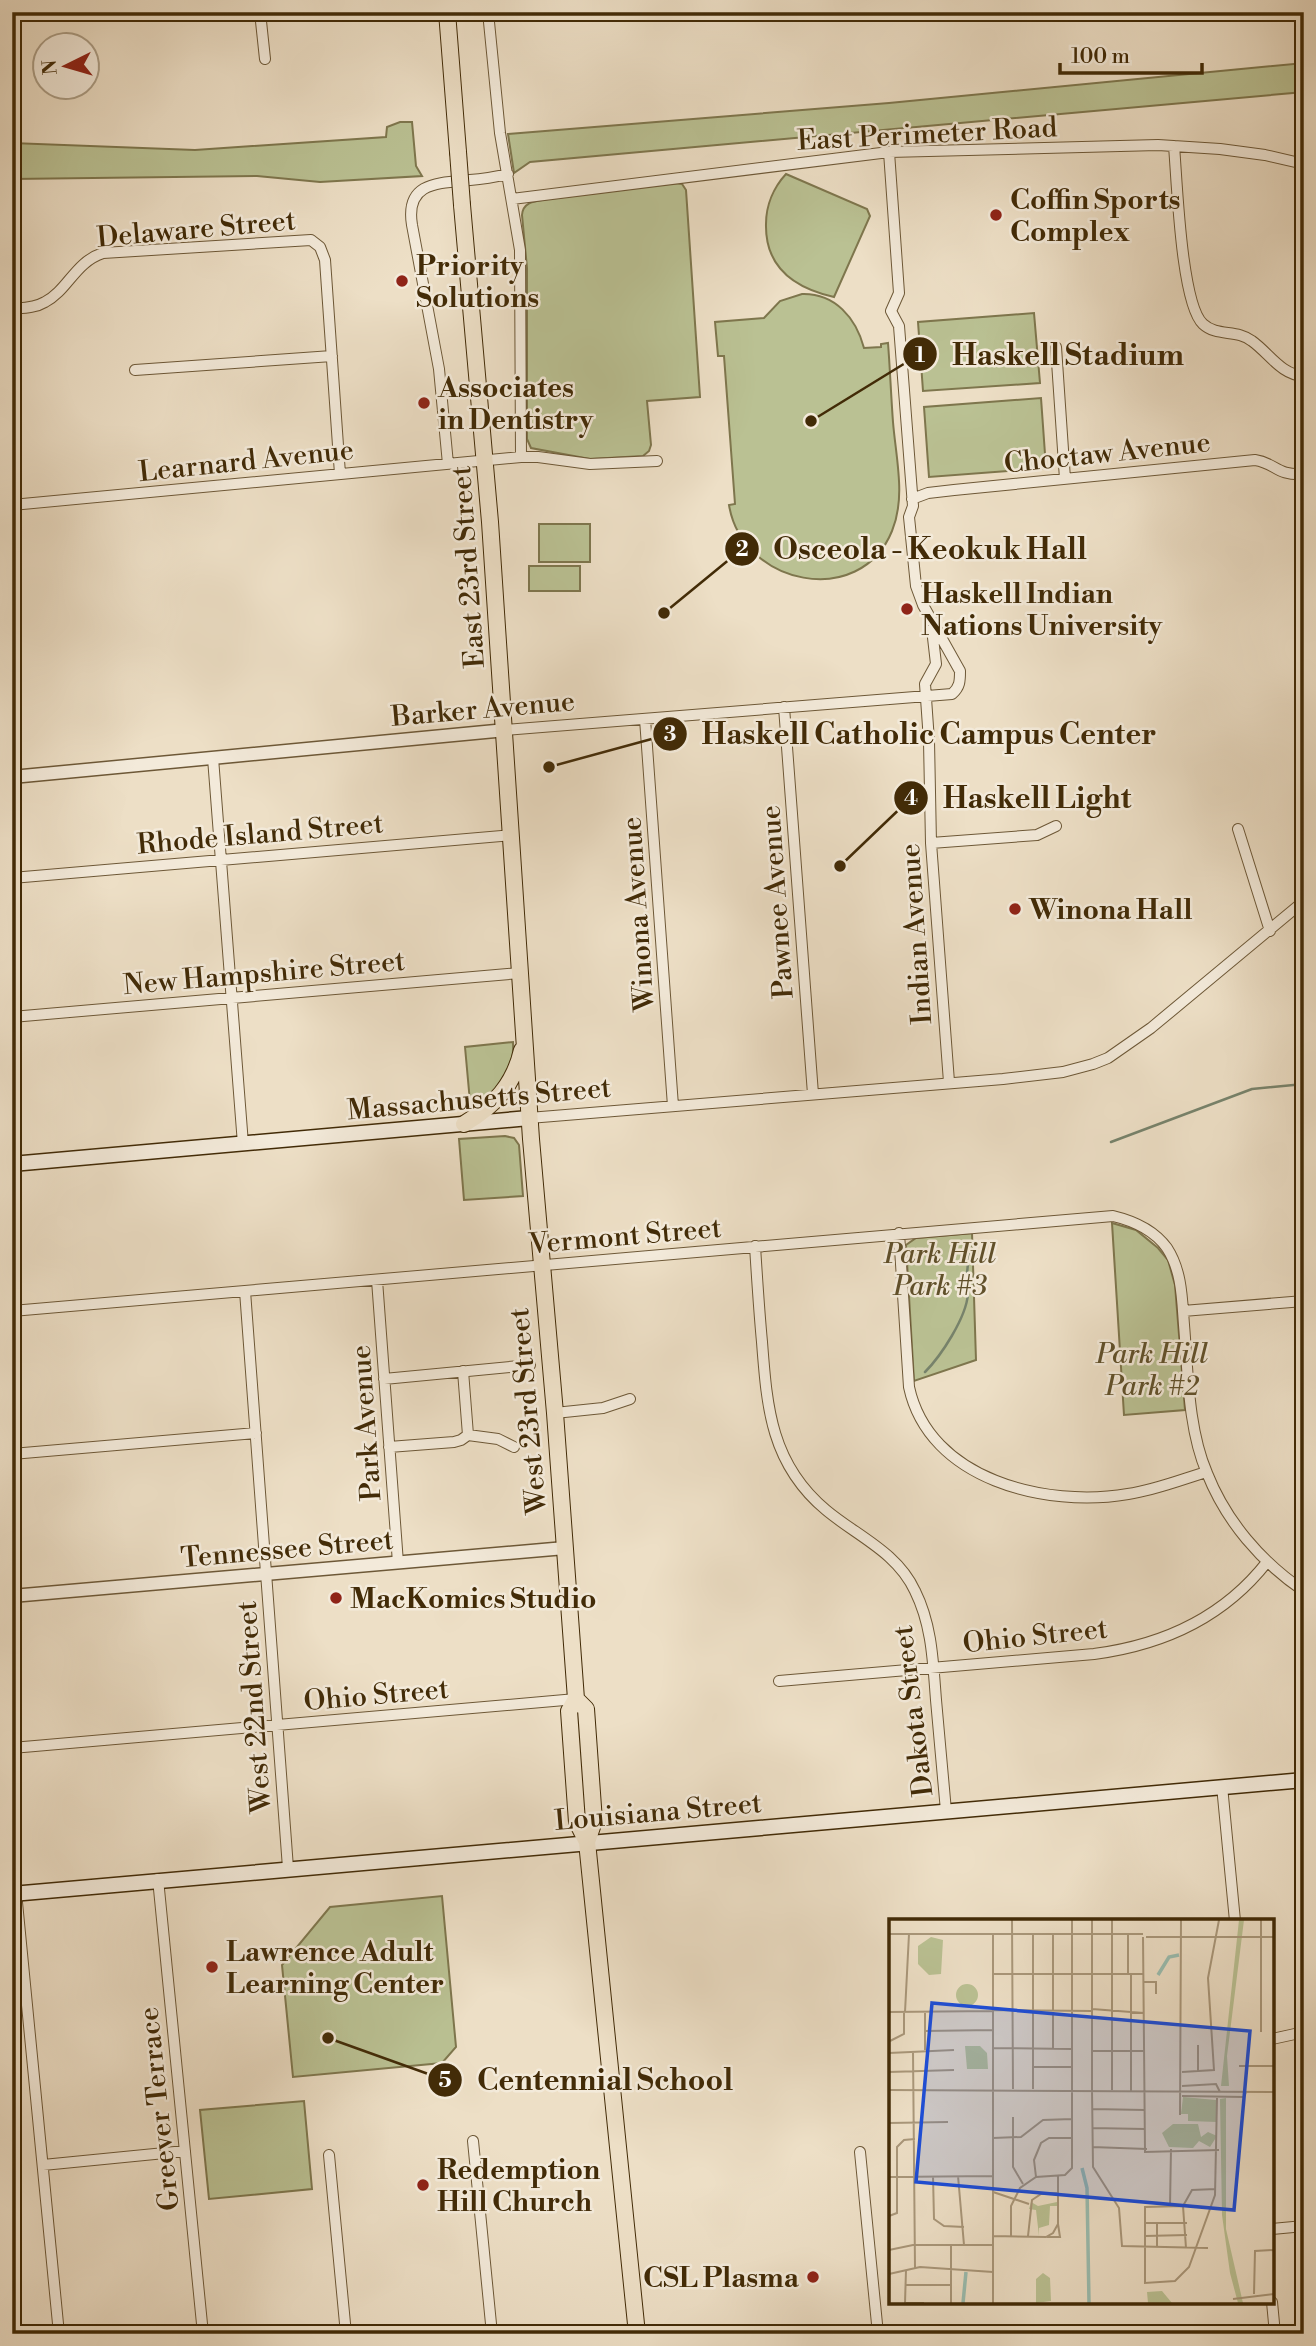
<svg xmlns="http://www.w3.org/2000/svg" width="1316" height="2346" font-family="'Libre Bodoni',serif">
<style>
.green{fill:#bac193;stroke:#7e764d;stroke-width:2}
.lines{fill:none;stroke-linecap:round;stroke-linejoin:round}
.stream{stroke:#77836c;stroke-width:2.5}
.minor-casing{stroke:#6d5837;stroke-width:12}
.tertiary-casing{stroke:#6d5837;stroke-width:15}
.secondary-casing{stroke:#422b07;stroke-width:17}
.primary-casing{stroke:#422b07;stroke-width:18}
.minor{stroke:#f3eada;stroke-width:10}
.tertiary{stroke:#f3eada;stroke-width:12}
.secondary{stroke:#f3eada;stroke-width:14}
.primary{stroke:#eddfc6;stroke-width:16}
.primary-bridge-casing{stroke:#422b07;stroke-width:18;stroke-linecap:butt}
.primary-bridge{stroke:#eddfc6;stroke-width:16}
.poi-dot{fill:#8f2418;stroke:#f3eada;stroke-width:2.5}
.labels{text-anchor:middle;stroke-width:5;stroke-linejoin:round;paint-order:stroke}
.street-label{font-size:28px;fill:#422b07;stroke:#f3eada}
.poi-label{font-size:28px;font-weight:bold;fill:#422b07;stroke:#f3eada;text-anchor:start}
.park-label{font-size:28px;font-style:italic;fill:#60502a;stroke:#f3eada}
.inset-river{fill:none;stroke:#9abdb0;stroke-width:3.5}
.inset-road{fill:none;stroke:#a9977a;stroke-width:2}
.view{fill:#1d4ed8;fill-opacity:0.15;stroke:#1d4ed8;stroke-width:3.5}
.inset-edge{fill:none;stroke:#422b07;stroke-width:3.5}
.leader{fill:none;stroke:#422b07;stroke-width:2.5}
.callout-dot{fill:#422b07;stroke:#f3eada;stroke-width:2.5}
.mark-label{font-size:21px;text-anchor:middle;font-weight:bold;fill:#fff}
.callout-label{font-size:30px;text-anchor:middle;font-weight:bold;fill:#422b07;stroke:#f3eada;stroke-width:5;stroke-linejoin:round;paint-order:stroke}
</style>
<rect width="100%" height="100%" fill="#eddfc6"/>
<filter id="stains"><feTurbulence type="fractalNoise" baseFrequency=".00286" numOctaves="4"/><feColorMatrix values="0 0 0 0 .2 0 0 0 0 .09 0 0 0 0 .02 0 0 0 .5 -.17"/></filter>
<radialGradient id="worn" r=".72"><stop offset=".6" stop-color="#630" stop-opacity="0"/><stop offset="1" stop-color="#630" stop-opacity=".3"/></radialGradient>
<!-- green -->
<path class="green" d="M1304,63V92L530,162L514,173L508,134L889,103Z
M400,122H412L416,166L422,176L320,182L257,176L12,179V143L195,150L386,137L387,127Z
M786,174L867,209L870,216L834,297C794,288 765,267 766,224C766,205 774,187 786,174Z
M676,183L682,184L686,190L700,397L647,401L651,445L649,451L643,456L590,459L531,448L527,439V268L522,215C523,201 536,201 548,199Z
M802,294C835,293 856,318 864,348L881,347V344L888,343C890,368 891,396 893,422C896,459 906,497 892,531C860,610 742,585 729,505L735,504L724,356H718L715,322L764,318L780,301Z
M1034,313L1040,383L923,391L918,322Z
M1041,398L1046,468L929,477L924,407Z
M539,524H590V562H539Z
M529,566H580V591H529Z
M513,1042C515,1079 496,1091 471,1113L465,1047Z
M505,1136L514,1138L519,1145L523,1196L464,1200L459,1139Z
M1112,1223L1136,1230L1158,1248L1168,1260L1175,1285L1185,1410L1124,1415Z
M972,1233L976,1360L914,1381L906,1245L916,1238Z
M442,1896L456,2047L442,2063L293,2077L282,1965L330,1907Z
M304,2101L312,2189L209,2199L200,2110Z"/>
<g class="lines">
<!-- stream -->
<path class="stream" d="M1111,1142L1252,1089L1304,1084
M925,1372C941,1356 966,1318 968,1294C968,1290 967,1287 967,1283C966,1271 969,1260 970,1249"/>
<!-- minor casing -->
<g class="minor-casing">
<path id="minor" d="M260,12L265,59
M488,12L500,133L520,250L521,457
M1174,146C1177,180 1181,304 1203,324C1217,337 1237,329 1252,341C1269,353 1281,375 1304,376
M512,199L889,152L1158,145L1220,149L1265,155L1304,164
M12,309C23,308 35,308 45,302C68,290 75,262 103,253L311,240L320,247L325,260L340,474
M1056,347L1065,479
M135,370L332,356
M448,464L439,369L412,225C405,182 438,183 470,180C483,179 495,177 508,174
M912,499L928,493L954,490L1255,460C1276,463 1276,476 1304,474
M12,505L521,457H538L590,464L657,461
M932,629L936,664L925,684L929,741L931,843L949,1082
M784,707L813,1094
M645,719L673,1106
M506,730L952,694C960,687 960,681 960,671L923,605L916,586L909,517L913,506L899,326L891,311L899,293L889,152
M213,758L243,1144
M1238,829L1270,931
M931,843L1037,835L1056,826
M12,878L512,835
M12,1017L520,973
M529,1118L1003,1079L1063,1072L1093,1064L1108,1058L1151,1028L1304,901
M899,1233L909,1387C929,1480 1046,1508 1128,1494C1155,1490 1180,1480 1206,1472
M755,1246C757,1278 759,1310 762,1342C767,1408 771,1464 826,1510C857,1536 897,1552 915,1591C932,1625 933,1662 936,1700C939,1737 943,1774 946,1811
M377,1280L398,1563
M245,1291L288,1868
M12,1311L1113,1216C1134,1221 1154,1230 1167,1248C1182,1271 1182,1299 1184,1325C1188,1372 1188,1429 1207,1473C1226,1521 1261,1562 1304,1591
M1183,1311L1304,1301
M463,1371L468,1435
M384,1379L530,1365
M555,1413L603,1408L630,1399
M389,1447L454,1442L461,1440L468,1435L498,1439L514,1447
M12,1454L256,1433
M779,1681L1094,1654C1163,1645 1224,1617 1267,1562
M12,1748L576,1699
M1222,1786L1235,1921
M158,1879L203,2334
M16,1892L59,2334
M1272,2039L1304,2032
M473,2141L492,2334
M860,2152L878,2334
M329,2155L346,2334
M43,2165L185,2151
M1272,2229L1304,2226
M1272,2302L1275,2334"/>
</g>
<!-- tertiary casing -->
<g class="tertiary-casing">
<path id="tertiary" d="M12,777L506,730
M12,1596L565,1548"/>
</g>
<!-- secondary casing -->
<g class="secondary-casing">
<path id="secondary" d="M12,1164L529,1118
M12,1894L1304,1780"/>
</g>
<!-- primary casing -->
<g class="primary-casing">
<path id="primary" d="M447,12L458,152
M462,205L490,522L531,1139L555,1413L576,1699L569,1711L577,1822L587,1842L637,2334
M464,1124C494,1106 514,1085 522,1050
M576,1699L586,1709L594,1821L587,1842"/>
</g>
<!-- minor -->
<use href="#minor" class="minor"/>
<!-- tertiary -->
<use href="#tertiary" class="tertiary"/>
<!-- secondary -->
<use href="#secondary" class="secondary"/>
<!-- primary -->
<use href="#primary" class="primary"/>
<!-- primary-bridge casing -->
<g class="primary-bridge-casing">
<path id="primary-bridge" d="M458,152L462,205"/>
</g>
<!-- primary-bridge -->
<use href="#primary-bridge" class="primary-bridge"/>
</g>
<!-- markers -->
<g class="poi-dot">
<circle cx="996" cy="215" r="7"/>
<circle cx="402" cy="281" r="7"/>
<circle cx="424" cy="403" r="7"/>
<circle cx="907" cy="609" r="7"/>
<circle cx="1015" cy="909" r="7"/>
<circle cx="336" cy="1598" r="7"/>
<circle cx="212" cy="1967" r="7"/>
<circle cx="423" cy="2185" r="7"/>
<circle cx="813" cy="2277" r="7"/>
</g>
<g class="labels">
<!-- street labels -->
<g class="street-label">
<text transform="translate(927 133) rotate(-3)" y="10">East Perimeter Road</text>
<text transform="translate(196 228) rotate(-5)" y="10">Delaware Street</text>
<text transform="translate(1107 452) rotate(-6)" y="10">Choctaw Avenue</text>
<text transform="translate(246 460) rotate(-6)" y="10">Learnard Avenue</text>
<text transform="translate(467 567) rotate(-94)" y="10">East 23rd Street</text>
<text transform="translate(483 708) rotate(-5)" y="10">Barker Avenue</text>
<text transform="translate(260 833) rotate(-5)" y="10">Rhode Island Street</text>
<text transform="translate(776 902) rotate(-94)" y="10">Pawnee Avenue</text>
<text transform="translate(637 914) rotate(-94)" y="10">Winona Avenue</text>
<text transform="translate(915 934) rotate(-94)" y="10">Indian Avenue</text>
<text transform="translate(264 972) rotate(-5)" y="10">New Hampshire Street</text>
<text transform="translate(479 1098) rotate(-5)" y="10">Massachusetts Street</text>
<text transform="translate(625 1235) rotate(-5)" y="10">Vermont Street</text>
<text transform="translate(527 1411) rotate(-95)" y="10">West 23rd Street</text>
<text transform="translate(365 1423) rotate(-94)" y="10">Park Avenue</text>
<text transform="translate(287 1548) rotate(-5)" y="10">Tennessee Street</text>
<text transform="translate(1035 1635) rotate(-6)" y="10">Ohio Street</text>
<text transform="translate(376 1694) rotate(-5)" y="10">Ohio Street</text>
<text transform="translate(253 1707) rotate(-94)" y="10">West 22nd Street</text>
<text transform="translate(912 1711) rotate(-97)" y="10">Dakota Street</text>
<text transform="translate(658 1811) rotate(-5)" y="10">Louisiana Street</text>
<text transform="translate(158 2109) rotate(-96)" y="10">Greever Terrace</text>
</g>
<!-- poi labels -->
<g class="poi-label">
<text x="1010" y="209">Coffin Sports<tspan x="1010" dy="32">Complex</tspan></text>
<text x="416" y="275">Priority<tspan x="416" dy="32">Solutions</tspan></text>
<text x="438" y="397">Associates<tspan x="438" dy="32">in Dentistry</tspan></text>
<text x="921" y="603">Haskell Indian<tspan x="921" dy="32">Nations University</tspan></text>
<text x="1029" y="919">Winona Hall</text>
<text x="350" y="1608">MacKomics Studio</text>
<text x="226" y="1961">Lawrence Adult<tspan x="226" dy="32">Learning Center</tspan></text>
<text x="437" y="2179">Redemption<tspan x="437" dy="32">Hill Church</tspan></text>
<text x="799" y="2287" text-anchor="end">CSL Plasma</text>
</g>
<!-- park labels -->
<g class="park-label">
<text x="940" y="1263">Park Hill<tspan x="940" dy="32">Park #3</tspan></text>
<text x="1152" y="1363">Park Hill<tspan x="1152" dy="32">Park #2</tspan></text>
</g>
</g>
<!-- overview -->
<g transform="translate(889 1919)">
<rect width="385" height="385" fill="#eddfc6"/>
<path d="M350,1H355L338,137L340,167H332ZM42,18L54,21L52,55L40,56L29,45V27ZM67 76a11 11 0 1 1 22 0a11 11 0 1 1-22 0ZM76,127H91L98,134L99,150H78ZM294,178L327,181L328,203L299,202V195H292ZM337,179V310L354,384H349L341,354L333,296L331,180ZM284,205H309L312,218L319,213L328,217L321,228L310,222L304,229L280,228L273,214ZM142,283L149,287L168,283V287H161L160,306L150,309V317L147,291L140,290ZM154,354L161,359L162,382L147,384V360ZM273,372L283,384H259L258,373Z" fill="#bac193"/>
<path class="inset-river" d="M269,56L280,38L290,36M193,249L198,269L200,384M74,384L77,353"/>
<path class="inset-road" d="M123,1L124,170M203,1V171M372,1V113M0,15H254M144,15V170M239,16V55M254,18L256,233L330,231M257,18H385M104,55H255M255,63H267V75M203,90L255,94M105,91L203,92M0,93L104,92M16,93L20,15M36,112L104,111M1,122L15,115V93M104,129L183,130M164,130V15M36,131V93M203,132H256M24,133L26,349M0,134L65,131M350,147H385M144,148H183M0,153L65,151M293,153L325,151L319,59L330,1M309,153V126M293,167L327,165L331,173M0,171L385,173M203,171L204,248L230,289L233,327L319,329M223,171V1M242,172V55M293,177L355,178L357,173M203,190L256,191M291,196L292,1M124,198V248L134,265M0,204L59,203M203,209L256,210M104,219L132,218L154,201L183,200M203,228L258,230M44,257L45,300L55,307L75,308M69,257L75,326M0,258L104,257M147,258L145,241L152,224L160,219H183M104,273L140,285M281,287L282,230M294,287L256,288V364L286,362L300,348L326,276L328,179M294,287L303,271L327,270M294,287L297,329M0,297L8,294V228L15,221L26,220M256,304H298M104,317L157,318L164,314L169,305V257M122,317V287L131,269L147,258L176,256L183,249V1M139,317L143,281L152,275L169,274M256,317L298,316M158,318H171L169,305M62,326V384M268,328V305M0,331L24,326H104M17,351L16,384H35M0,355L31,348L104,353M17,366H62M365,375L366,332L385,331M344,380L385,375M104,384V14"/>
<path class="view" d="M43,84L361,112L345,291L27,263Z"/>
<rect width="385" height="385" class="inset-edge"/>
</g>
<!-- callouts -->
<path class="leader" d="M811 421L920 354M664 613L742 549M549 767L670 734M840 866L911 798M328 2038L445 2080"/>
<g class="callout-dot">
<circle cx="811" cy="421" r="7"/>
<circle cx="664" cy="613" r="7"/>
<circle cx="549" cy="767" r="7"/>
<circle cx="840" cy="866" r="7"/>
<circle cx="328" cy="2038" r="7"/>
<circle cx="920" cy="354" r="18"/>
<circle cx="742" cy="549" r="18"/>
<circle cx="670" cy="734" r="18"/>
<circle cx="911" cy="798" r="18"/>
<circle cx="445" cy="2080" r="18"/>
</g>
<g class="mark-label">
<text x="920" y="362">1</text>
<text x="742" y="556">2</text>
<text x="670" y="741">3</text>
<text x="911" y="805">4</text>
<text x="445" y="2087">5</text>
</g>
<g class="callout-label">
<text x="1068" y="365">Haskell Stadium</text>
<text x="930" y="559">Osceola - Keokuk Hall</text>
<text x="929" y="744">Haskell Catholic Campus Center</text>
<text x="1037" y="808">Haskell Light</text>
<text x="605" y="2090">Centennial School</text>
</g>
<!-- margin -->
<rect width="1316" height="2346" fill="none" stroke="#eddfc6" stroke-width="42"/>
<rect x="14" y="14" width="1288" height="2318" fill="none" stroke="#422b07" stroke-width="3.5"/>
<rect x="21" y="21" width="1274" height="2304" fill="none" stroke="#422b07" stroke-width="2"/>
<!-- north arrow -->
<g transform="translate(66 66) rotate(265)"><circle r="33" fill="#f3eada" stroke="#ac9e86" stroke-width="2"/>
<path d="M0-5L12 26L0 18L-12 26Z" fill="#8f2418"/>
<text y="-10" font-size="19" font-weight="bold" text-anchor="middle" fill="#422b07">N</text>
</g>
<!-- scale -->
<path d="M1060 63v10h142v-10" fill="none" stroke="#422b07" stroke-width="3.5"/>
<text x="1071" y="63" font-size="21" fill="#422b07" stroke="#f3eada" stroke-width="5" paint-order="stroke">100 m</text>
<rect width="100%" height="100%" filter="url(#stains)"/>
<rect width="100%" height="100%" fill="url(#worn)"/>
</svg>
